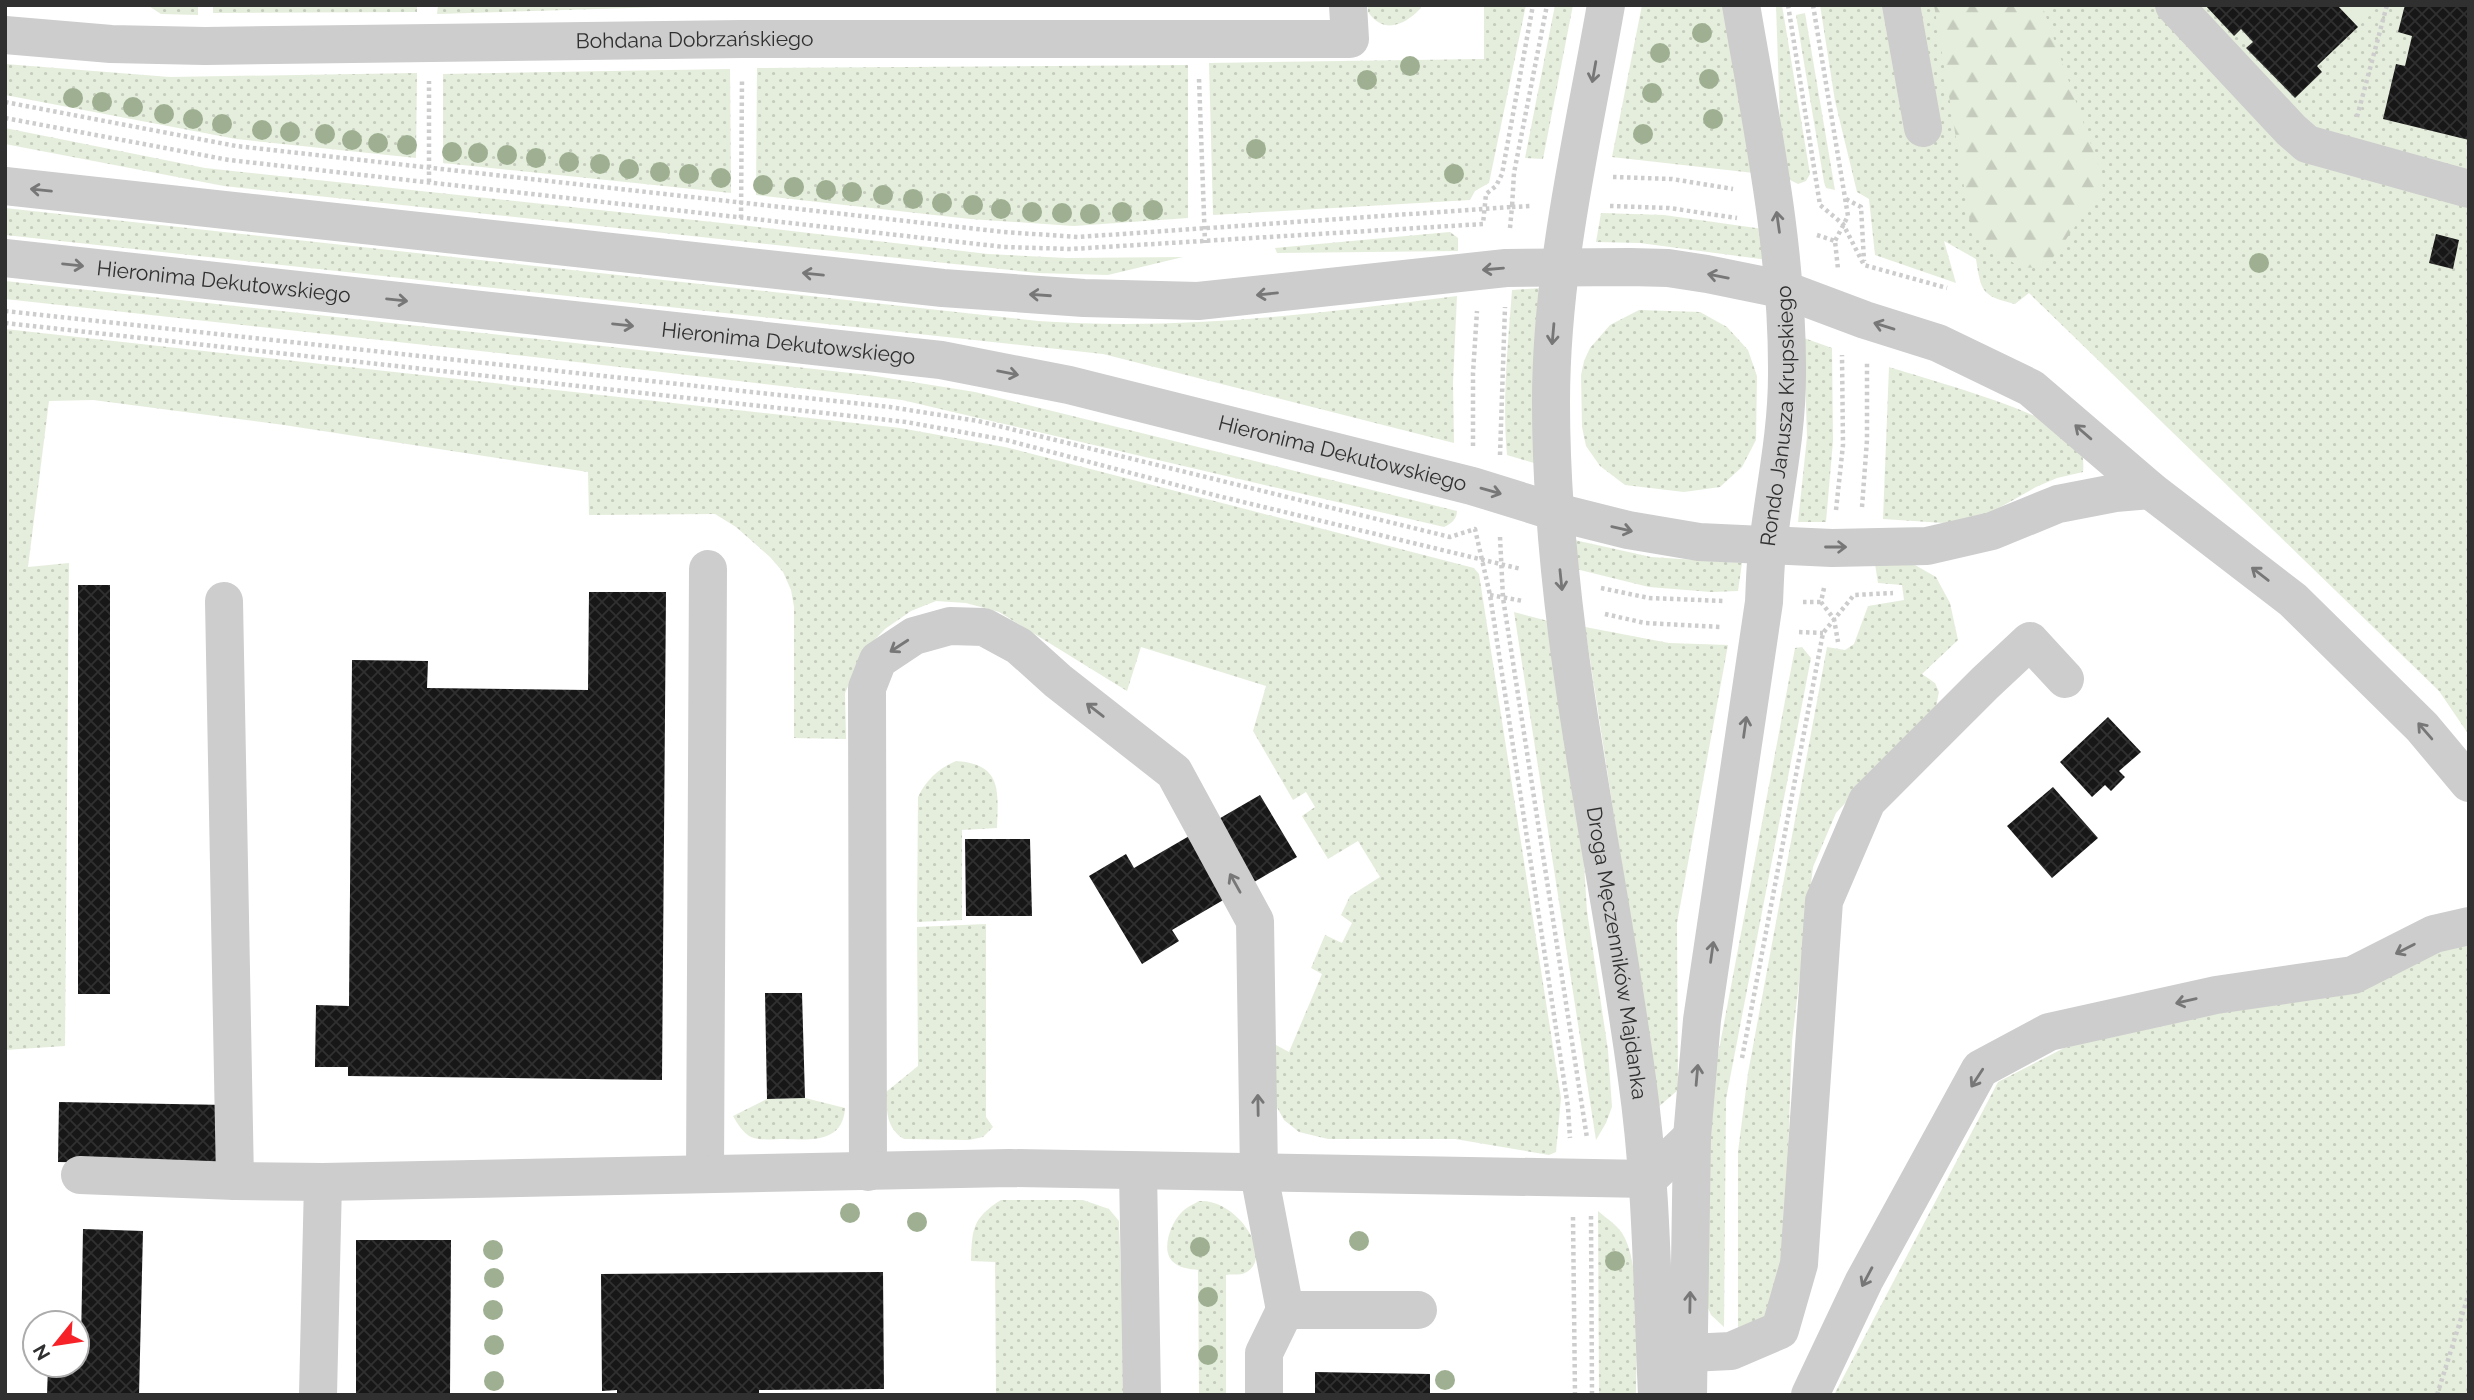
<svg xmlns="http://www.w3.org/2000/svg" width="2474" height="1400" font-family="Raleway,sans-serif">
<style>
.grass{fill:url(#grass-dots)}
.forest{fill:url(#forest-firs)}
.garden{fill:#e5eedc}
.building{fill:url(#building-cross-hatch)}
.lines{fill:none;stroke-linecap:round;stroke-linejoin:round}
.path{stroke:#cdcdcd;stroke-width:4.5;stroke-dasharray:3.5 3.5;stroke-linecap:butt}
.minor{stroke:#cdcdcd;stroke-width:38}
.tree{fill:#9fb092}
.oneway{stroke:#777}
.labels{text-anchor:middle;stroke-width:7;stroke-linejoin:round;paint-order:stroke}
.street-label{font-size:21px;fill:#303030;stroke:#fff}
</style>
<defs>
<pattern id="grass-dots" width="8" height="8" patternUnits="userSpaceOnUse" patternTransform="scale(1.75)"><rect width="8" height="8" fill="#e5eedc"/><path d="M2 2h.1M6 6h.1" fill="none" stroke="#c5ccbd" stroke-width="1.8" stroke-linecap="round"/></pattern>
<pattern id="forest-firs" width="22" height="20" patternUnits="userSpaceOnUse" patternTransform="scale(1.75)"><rect width="22" height="20" fill="#e5eedc"/><path d="M5 1l3.5 6h-7zM16 11l3.5 6h-7z" fill="#c5ccbd"/></pattern>
<pattern id="building-cross-hatch" width="8" height="8" patternUnits="userSpaceOnUse" patternTransform="scale(1.75)"><rect width="8" height="8" fill="#171717"/><path d="M0 0l8 8M0 8l8-8" fill="none" stroke="#303030"/></pattern>
</defs>
<rect width="100%" height="100%" fill="#fff"/>
<!-- grass -->
<path class="grass" d="M147,5H198V15L161,14Z
M213,5H417V12L213,13Z
M438,5H727L437,14Z
M751,5H962L751,7Z
M1368,5H1421V8C1405,25 1384,35 1368,12Z
M1484,5H1526L1489,183L1475,191L1470,200L1213,215L1209,63L1484,59Z
M1555,5H1573L1543,159L1525,158Z
M1642,5H1728L1754,173L1612,157Z
M1776,5H1782L1810,174L1806,181L1798,184L1788,179L1780,124Z
M1820,5H2469V735L2439,691L2029,293L2015,304C1982,296 1981,292 1976,259L1944,241L1956,283L1875,255L1869,199L1857,192L1835,101Z
M1805,13L1835,190L1826,188L1824,182L1796,15Z
M5,64L170,77L417,73L416,158L236,139L5,95Z
M1188,65V218L1074,226L970,219L756,195L757,68Z
M730,69L731,193L443,163V74Z
M5,128L205,168L741,225L988,254L1067,258L1183,257L1108,275L1038,273L224,186L5,144Z
M5,208L1038,321C1181,331 1315,314 1457,296L1453,383L1454,443L1103,354L5,235Z
M1601,213L1664,215L1763,229L1768,260L1640,243L1596,242Z
M1450,232L1458,238V251L1277,253L1275,248Z
M5,281L869,375L975,392L1457,511C1457,519 1451,524 1444,527L902,400L534,357L5,299Z
M1541,288L1537,464L1507,455C1502,400 1508,345 1512,290Z
M1639,310L1700,312L1727,327L1748,350L1757,376L1756,440L1742,467L1720,487L1684,492L1625,485L1600,466L1586,446L1582,427L1581,375L1584,361L1590,348L1610,325Z
M5,329L900,428L1005,447L1474,568L1479,574L1561,1098L1556,1152L1549,1155L1455,1139H1328L1299,1132L1284,1120L1273,1100L1276,1045L1289,1052L1322,974L1311,968L1325,935L1342,943L1352,923L1341,915L1350,896L1380,877L1358,841L1328,859L1302,816L1315,807L1306,792L1293,800L1253,731L1266,686L1141,647L1127,691L999,612L966,603L936,601L911,611L885,629L864,651L845,693L846,739L794,738V607L791,590L783,572L770,557L736,527L715,514L589,515L588,472L284,425L93,400L49,401L28,567L69,563L65,1046L5,1050Z
M1804,338L1832,348L1833,441L1826,522H1798L1807,437Z
M1889,367C1926,379 2062,415 2079,445C2083,452 2084,464 2083,472L2057,478L2036,487L1981,518L1944,523L1883,519Z
M1570,539L1651,557L1742,563L1738,591L1711,592L1649,587L1576,569Z
M1908,561L1936,577L1950,603L1958,640L1922,674L1935,683L1939,692L1933,721L1880,766L1836,813L1813,867L1792,1041L1783,1295L1770,1319L1738,1332V1152L1748,1073L1827,647L1845,650L1854,644L1868,606L1904,600L1902,585L1878,583L1875,564Z
M1514,612L1552,622L1582,833L1587,911L1608,1050L1612,1107L1606,1123L1596,1140Z
M1585,627L1669,643L1728,645L1677,923L1678,1090L1656,1109L1637,965Z
M1802,647L1811,658L1726,1099L1724,1327L1711,1315L1704,1298L1707,1113L1795,648Z
M956,761C1003,764 998,792 997,828L962,830V920L917,922L918,797C927,779 938,769 956,761Z
M986,924V1117L993,1127L983,1137L969,1140L904,1139C886,1128 887,1112 886,1092L918,1066L917,927Z
M2469,942V1395H1834L1998,1082L2064,1048Z
M805,1098L845,1108C843,1143 811,1140 784,1139C774,1139 760,1141 751,1137C743,1133 737,1123 733,1116L767,1099Z
M1001,1200H1083L1109,1209L1119,1221L1125,1395H996L995,1262L971,1261C972,1230 972,1218 1001,1200Z
M1199,1201C1239,1198 1278,1262 1242,1274C1237,1275 1230,1274 1226,1275V1395H1199L1198,1270C1189,1269 1179,1268 1172,1261C1161,1249 1171,1224 1180,1214C1185,1208 1192,1205 1199,1201Z
M1598,1211C1606,1218 1616,1224 1622,1233C1643,1265 1636,1355 1636,1395H1599Z"/>
<!-- forest -->
<path class="forest" d="M1934,5H2042L2099,167L2103,188L2046,267L2021,268L1972,235Z"/>
<!-- garden -->
<path class="garden" d="M2337,5H2361L2370,15L2358,27Z"/>
<!-- building -->
<path class="building" d="M2205,5H2337L2358,27L2317,66L2322,72L2295,98L2246,48L2253,42L2241,29L2234,36Z
M2405,5H2469V140L2383,119L2396,64L2405,66L2412,36L2398,32Z
M2436,234L2459,240L2453,269L2429,263Z
M78,585H110V994H78Z
M589,592H666L662,1080L348,1076V1067H315L316,1005L349,1006L352,660L428,661L427,688L588,690Z
M2108,717L2141,752L2119,771L2125,777L2111,791L2105,785L2092,797L2060,762Z
M2053,787L2098,838L2052,878L2007,826Z
M1260,795L1297,857L1172,930L1179,941L1142,964L1089,876L1126,854L1134,868Z
M965,839H1030L1032,916H966Z
M765,993H802L805,1098L767,1099Z
M59,1102L228,1105L227,1165L58,1162Z
M83,1229L143,1231L139,1395H47L48,1365H77V1344L81,1345Z
M356,1240H451L450,1395H356Z
M883,1272L884,1389L759,1390V1395H617V1390L602,1391L601,1274Z
M1315,1372L1430,1374V1395H1315Z"/>
<g class="lines">
<!-- path -->
<path class="path" d="M1788,5L1820,205L1843,224L1864,265L1947,288
M1813,5L1848,216L1835,241
M1199,79L1205,243
M5,102L236,146L1004,232L1078,237L1512,207L1514,173L1547,5
M2357,117L2387,5
M5,118L229,160L1004,247L1071,249L1483,224L1486,194L1496,186L1502,174L1533,5
M1613,177L1672,179L1733,189
M429,182V81
M1846,199L1861,207L1864,261
M1610,206L1669,208L1737,218
M741,218L742,79
M1510,228L1512,207L1531,206
M1817,235L1835,241L1838,269
M5,311L890,407L978,421L1450,537L1475,529L1490,595L1568,1107L1570,1138
M5,323L906,422L1006,440L1218,496L1521,569
M1473,446V373L1477,311
M1500,455L1505,307
M1862,507L1867,440V362
M1836,510L1843,445L1842,355
M1500,537L1503,598L1587,1138
M1601,588L1649,598L1724,601
M1824,588L1821,602L1834,619L1838,642
M1490,595L1523,601
M1803,602H1821
M1605,614L1645,623L1721,627
M1799,632L1823,633
M1742,1058L1823,633L1854,595L1893,593
M1591,1216L1592,1395
M1573,1217L1575,1395
M2437,1395L2469,1293"/>
<!-- minor -->
<g class="minor">
<path id="s1" d="M1606,5C1583,136 1551,269 1551,402C1551,631 1607,854 1637,1079C1652,1184 1652,1289 1657,1395"/>
<path d="M1901,5L1923,128"/>
<path d="M2174,5L2291,130L2307,144L2469,189"/>
<path id="s2" d="M5,35L111,44L205,46L742,39H1350L1348,5"/>
<path d="M5,186L943,288L1084,298L1198,301L1506,268L1630,267L1668,268L1707,274L1785,290L1865,320L1938,343L2031,388L2150,490L2293,600L2422,727L2469,783"/>
<path id="s3" d="M5,258L941,360L1069,385L1472,486L1556,512L1628,530L1699,542L1832,548L1927,546L1992,531L2058,504L2115,493L2150,490"/>
<path d="M224,601L235,1181"/>
<path d="M1138,1171L1142,1395"/>
<path d="M868,1172L867,688L878,660L914,636L950,626L984,627L1019,646L1058,681L1174,772L1255,921L1259,1174L1285,1310H1418"/>
<path d="M705,1174L708,569"/>
<path d="M80,1175L235,1181L323,1182L1010,1168L1648,1179L1692,1137"/>
<path d="M1689,1353L1731,1351L1780,1330L1799,1264L1824,901L1867,801L1985,683L2030,641L2065,679"/>
<path d="M318,1395L323,1182"/>
<path d="M1264,1395V1353L1285,1310"/>
<path id="s4" d="M1688,1395L1692,1137L1702,1020L1764,602C1765,583 1765,563 1768,544C1775,487 1787,432 1787,375C1788,250 1762,128 1741,5"/>
<path d="M1810,1395L1864,1281L1980,1069L2049,1032L2216,995L2353,975L2434,934L2469,926"/>
</g>
</g>
<!-- trees -->
<g class="tree">
<circle cx="1702" cy="33" r="10"/>
<circle cx="1660" cy="53" r="10"/>
<circle cx="1410" cy="66" r="10"/>
<circle cx="1709" cy="79" r="10"/>
<circle cx="1367" cy="80" r="10"/>
<circle cx="1652" cy="93" r="10"/>
<circle cx="73" cy="98" r="10"/>
<circle cx="102" cy="102" r="10"/>
<circle cx="133" cy="107" r="10"/>
<circle cx="164" cy="114" r="10"/>
<circle cx="193" cy="119" r="10"/>
<circle cx="1713" cy="119" r="10"/>
<circle cx="222" cy="124" r="10"/>
<circle cx="262" cy="130" r="10"/>
<circle cx="290" cy="132" r="10"/>
<circle cx="325" cy="134" r="10"/>
<circle cx="1643" cy="134" r="10"/>
<circle cx="352" cy="140" r="10"/>
<circle cx="378" cy="143" r="10"/>
<circle cx="407" cy="145" r="10"/>
<circle cx="1256" cy="149" r="10"/>
<circle cx="452" cy="152" r="10"/>
<circle cx="478" cy="153" r="10"/>
<circle cx="507" cy="155" r="10"/>
<circle cx="536" cy="158" r="10"/>
<circle cx="569" cy="162" r="10"/>
<circle cx="600" cy="164" r="10"/>
<circle cx="629" cy="169" r="10"/>
<circle cx="660" cy="172" r="10"/>
<circle cx="689" cy="174" r="10"/>
<circle cx="1454" cy="174" r="10"/>
<circle cx="721" cy="178" r="10"/>
<circle cx="763" cy="185" r="10"/>
<circle cx="794" cy="187" r="10"/>
<circle cx="826" cy="190" r="10"/>
<circle cx="852" cy="192" r="10"/>
<circle cx="883" cy="195" r="10"/>
<circle cx="913" cy="199" r="10"/>
<circle cx="942" cy="203" r="10"/>
<circle cx="973" cy="205" r="10"/>
<circle cx="1001" cy="209" r="10"/>
<circle cx="1153" cy="210" r="10"/>
<circle cx="1032" cy="212" r="10"/>
<circle cx="1122" cy="212" r="10"/>
<circle cx="1062" cy="213" r="10"/>
<circle cx="1090" cy="214" r="10"/>
<circle cx="2259" cy="263" r="10"/>
<circle cx="850" cy="1213" r="10"/>
<circle cx="917" cy="1222" r="10"/>
<circle cx="1359" cy="1241" r="10"/>
<circle cx="1200" cy="1247" r="10"/>
<circle cx="493" cy="1250" r="10"/>
<circle cx="1615" cy="1261" r="10"/>
<circle cx="494" cy="1278" r="10"/>
<circle cx="1208" cy="1297" r="10"/>
<circle cx="493" cy="1310" r="10"/>
<circle cx="494" cy="1345" r="10"/>
<circle cx="1208" cy="1355" r="10"/>
<circle cx="1445" cy="1380" r="10"/>
<circle cx="494" cy="1381" r="10"/>
</g>
<!-- one-way arrows -->
<defs><path id="oneway-shaft" d="M-6 0H5M1.5-3L5.5 0L1.5 3" fill="none" stroke-width="1.6" stroke-linecap="round" stroke-linejoin="round" transform="scale(1.75)"/></defs>
<g class="oneway">
<use href="#oneway-shaft" transform="translate(1594 72) rotate(100)"/>
<use href="#oneway-shaft" transform="translate(41 190) rotate(-174)"/>
<use href="#oneway-shaft" transform="translate(1778 222) rotate(-98)"/>
<use href="#oneway-shaft" transform="translate(73 265) rotate(6)"/>
<use href="#oneway-shaft" transform="translate(1493 269) rotate(175)"/>
<use href="#oneway-shaft" transform="translate(813 274) rotate(-174)"/>
<use href="#oneway-shaft" transform="translate(1718 276) rotate(-169)"/>
<use href="#oneway-shaft" transform="translate(1267 294) rotate(174)"/>
<use href="#oneway-shaft" transform="translate(1040 295) rotate(-176)"/>
<use href="#oneway-shaft" transform="translate(397 300) rotate(6)"/>
<use href="#oneway-shaft" transform="translate(623 325) rotate(6)"/>
<use href="#oneway-shaft" transform="translate(1884 326) rotate(-163)"/>
<use href="#oneway-shaft" transform="translate(1553 334) rotate(95)"/>
<use href="#oneway-shaft" transform="translate(1008 373) rotate(11)"/>
<use href="#oneway-shaft" transform="translate(2083 432) rotate(-139)"/>
<use href="#oneway-shaft" transform="translate(1491 491) rotate(16)"/>
<use href="#oneway-shaft" transform="translate(1622 529) rotate(13)"/>
<use href="#oneway-shaft" transform="translate(1836 547)"/>
<use href="#oneway-shaft" transform="translate(2260 574) rotate(-142)"/>
<use href="#oneway-shaft" transform="translate(1561 580) rotate(84)"/>
<use href="#oneway-shaft" transform="translate(899 646) rotate(147)"/>
<use href="#oneway-shaft" transform="translate(1095 710) rotate(-142)"/>
<use href="#oneway-shaft" transform="translate(1745 727) rotate(-82)"/>
<use href="#oneway-shaft" transform="translate(2425 731) rotate(-131)"/>
<use href="#oneway-shaft" transform="translate(1235 883) rotate(-119)"/>
<use href="#oneway-shaft" transform="translate(2405 949) rotate(153)"/>
<use href="#oneway-shaft" transform="translate(1712 952) rotate(-82)"/>
<use href="#oneway-shaft" transform="translate(2186 1001) rotate(167)"/>
<use href="#oneway-shaft" transform="translate(1697 1075) rotate(-85)"/>
<use href="#oneway-shaft" transform="translate(1977 1078) rotate(123)"/>
<use href="#oneway-shaft" transform="translate(1258 1105) rotate(-91)"/>
<use href="#oneway-shaft" transform="translate(1867 1277) rotate(118)"/>
<use href="#oneway-shaft" transform="translate(1690 1302) rotate(-89)"/>
</g>
<g class="labels">
<!-- street labels -->
<g class="street-label">
<text dy="7" stroke="none"><textPath href="#s2" startOffset="690">Bohdana Dobrzańskiego</textPath></text>
<text dy="7" stroke="none"><textPath href="#s3" startOffset="220">Hieronima Dekutowskiego</textPath></text>
<text dy="7" stroke="none"><textPath href="#s3" startOffset="788">Hieronima Dekutowskiego</textPath></text>
<text dy="7" stroke="none"><textPath href="#s4" startOffset="985">Rondo Janusza Krupskiego</textPath></text>
<text dy="7" stroke="none"><textPath href="#s3" startOffset="1354">Hieronima Dekutowskiego</textPath></text>
<text dy="7" stroke="none"><textPath href="#s1" startOffset="957">Droga Męczenników Majdanka</textPath></text>
</g>
</g>
<!-- border -->
<rect width="2474" height="1400" fill="none" stroke="#303030" stroke-width="14"/>
<!-- north arrow -->
<g transform="translate(56 1344) rotate(240)"><circle r="33" fill="#ffffff" stroke="#acacac" stroke-width="2"/>
<path d="M0-5L12 26L0 18L-12 26Z" fill="#f72228"/>
<text y="-10" font-size="19" font-weight="bold" text-anchor="middle" fill="#303030">N</text>
</g>
</svg>
